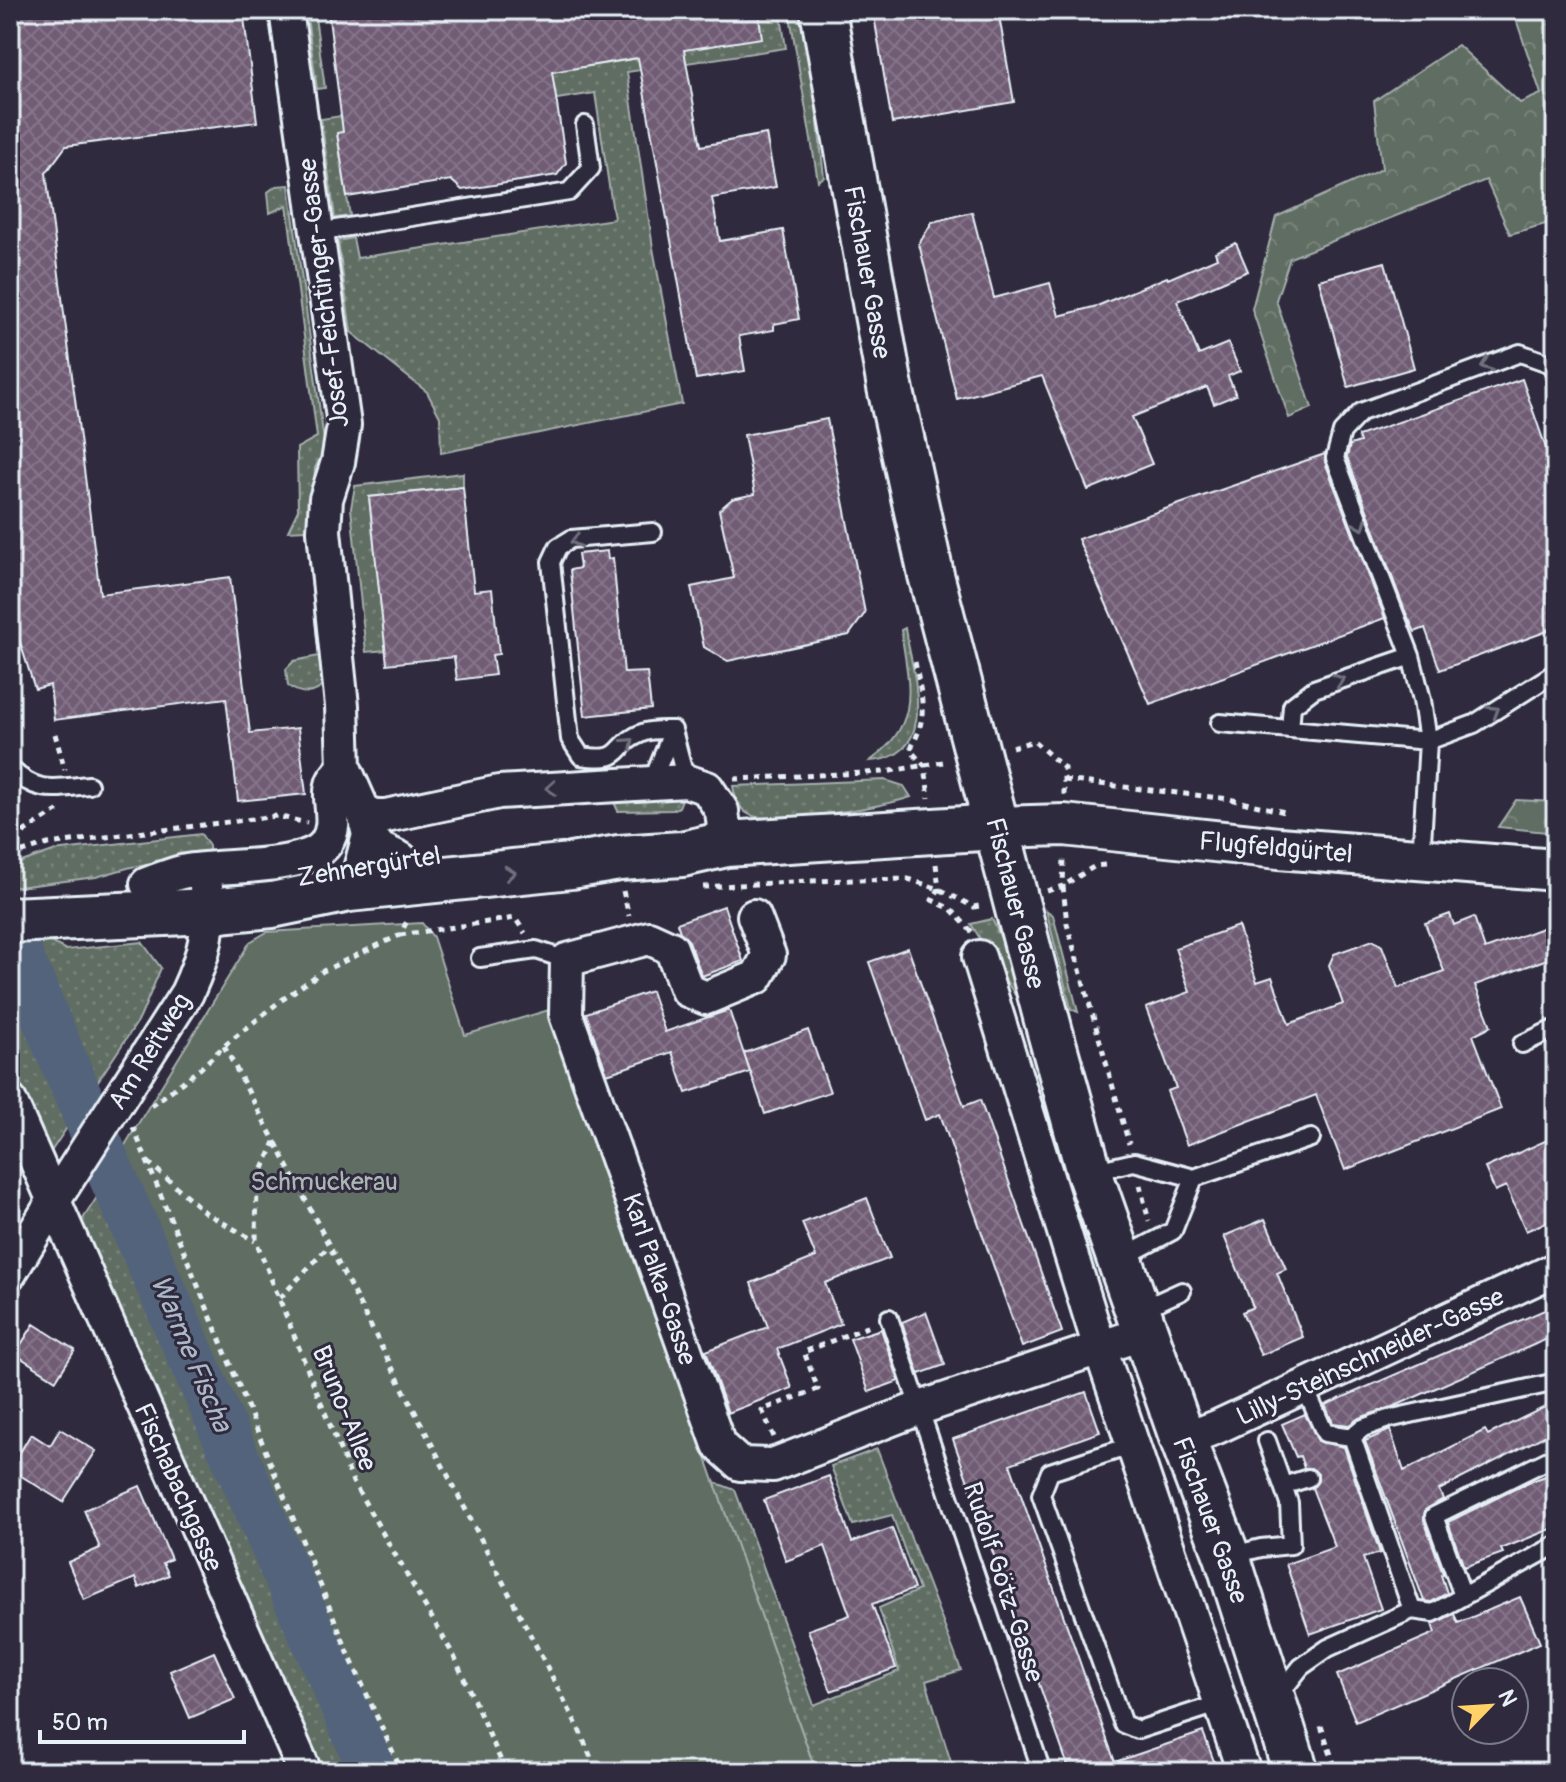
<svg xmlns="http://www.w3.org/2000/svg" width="1566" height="1782" font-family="Pangolin,sans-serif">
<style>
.grass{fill:url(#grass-dots);stroke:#a4afad;stroke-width:2}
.forest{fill:url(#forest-crowns);stroke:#a4afad;stroke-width:2}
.green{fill:#616d62;stroke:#a4afad;stroke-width:2}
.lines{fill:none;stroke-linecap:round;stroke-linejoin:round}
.river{stroke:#52637c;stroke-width:48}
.building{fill:url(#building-cross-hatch);stroke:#e8f1f8;stroke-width:2}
.service-casing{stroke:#e8f1f8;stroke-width:22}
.minor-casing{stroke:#e8f1f8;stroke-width:38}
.tertiary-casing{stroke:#e8f1f8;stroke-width:46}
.secondary-casing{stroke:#e8f1f8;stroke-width:50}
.path{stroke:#e8f1f8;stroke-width:5;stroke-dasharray:6 6;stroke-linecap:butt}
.service{stroke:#2f2a3d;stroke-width:16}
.minor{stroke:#2f2a3d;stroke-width:32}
.tertiary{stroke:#2f2a3d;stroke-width:40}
.secondary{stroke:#2f2a3d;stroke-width:44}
.oneway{stroke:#70707e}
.labels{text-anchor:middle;stroke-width:6;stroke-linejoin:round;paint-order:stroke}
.street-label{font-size:26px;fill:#e8f1f8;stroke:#2f2a3d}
.park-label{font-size:26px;fill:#abb6b4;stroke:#2f2a3d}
.water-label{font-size:28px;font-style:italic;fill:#acb8c6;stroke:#2f2a3d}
</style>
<defs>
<pattern id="grass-dots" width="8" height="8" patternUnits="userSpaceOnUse" patternTransform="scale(2)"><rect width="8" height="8" fill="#616d62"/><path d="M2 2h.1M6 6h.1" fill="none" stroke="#788279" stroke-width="1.8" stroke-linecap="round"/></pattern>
<pattern id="forest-crowns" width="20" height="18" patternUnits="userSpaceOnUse" patternTransform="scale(2)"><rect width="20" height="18" fill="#616d62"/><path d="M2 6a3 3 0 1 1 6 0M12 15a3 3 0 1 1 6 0" fill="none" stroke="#788279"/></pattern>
<pattern id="building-cross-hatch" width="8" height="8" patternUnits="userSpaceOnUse" patternTransform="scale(2)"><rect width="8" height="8" fill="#715c74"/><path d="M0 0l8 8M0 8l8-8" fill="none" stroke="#857489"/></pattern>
</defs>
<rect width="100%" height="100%" fill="#2f2a3d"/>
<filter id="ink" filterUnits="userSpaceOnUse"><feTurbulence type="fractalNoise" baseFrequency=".0125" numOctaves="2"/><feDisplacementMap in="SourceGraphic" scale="16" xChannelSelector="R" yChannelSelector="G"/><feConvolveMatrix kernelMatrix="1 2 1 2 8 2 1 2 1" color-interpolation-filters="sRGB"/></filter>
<g filter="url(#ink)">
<!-- grass -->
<path class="grass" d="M306,10H314L325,88L317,89Z
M758,10H780L786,48L627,72L653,248L682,404L441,453L440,417L427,392L351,332L338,241L353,238L357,258L614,219L595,93L337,134L350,216L335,218L321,119L496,93L552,72L683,51L695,44L700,48L757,38Z
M789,10H800L812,70L824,177L818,181Z
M289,185L325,448L315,468L311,528L327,681C316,696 303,696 288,686L286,669L294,661L319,656L306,530L288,531L298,510L297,448L317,437L287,205L270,213L268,192L276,186Z
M463,473V487L369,497L386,650L366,652L351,508L355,486Z
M905,628C913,672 941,758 870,761C922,723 909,687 901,630Z
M885,780L904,786L911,797C881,807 782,824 753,816C740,812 735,799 733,786Z
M683,797L679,807L673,810L618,811L613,800Z
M201,834L209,846V858L131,867L96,877L10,888V866L53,851Z
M1046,910L1053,915L1078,1012L1071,1009Z
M992,919L1008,953L1023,1008L971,924Z
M41,937L66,950L142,942L161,968L140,1018L50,1153L10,1064V940Z
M99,1194L352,1772H318L79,1225Z
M877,1449L961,1670L926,1681L954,1772H816L714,1482L735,1490L814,1705L899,1671L879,1608L919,1590L892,1515L853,1525L831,1466Z"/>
<!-- forest -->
<path class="forest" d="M1513,10H1556V221L1510,234L1486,180L1290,258L1276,300L1312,408L1289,418L1252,309L1276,217L1382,169L1374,101L1458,45L1520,103L1541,94Z
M1516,800L1556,802V833L1498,827Z
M117,1158L386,1772H352L99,1194Z"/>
<!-- green -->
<path class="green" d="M422,923L433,937L465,1035L549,1010L816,1772H386L117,1158L250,942L267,932Z"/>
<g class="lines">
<!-- river -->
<path class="river" d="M10,934L111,1173L373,1772"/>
</g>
<!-- building -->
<path class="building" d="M10,10H243L257,122L66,146L46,173L100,594L230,577L250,733L298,728L306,794L238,801L226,698L54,720L50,685L35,689L10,611Z
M328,10H758L762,38L684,50L701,146L766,134L776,187L712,198L720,241L783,230L799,319L774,324V330L739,336L745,371L696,379L638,58L552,72L566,163L557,175L462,190L451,180L347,197L337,133L343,132Z
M873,10H998L1014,102L892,123Z
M972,212L994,298L1050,283L1059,316L1097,306L1167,277L1168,279L1217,258L1215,252L1236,243L1248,271L1177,301L1199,355L1228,343L1240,371L1228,376L1236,395L1214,404L1207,387L1132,417L1152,464L1088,490L1042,376L957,399L919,244L932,222Z
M1385,262L1414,368L1348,387L1319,280Z
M1522,379L1556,477V628L1440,670L1425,628L1415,632L1405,611L1347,457L1350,445L1360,442L1358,436Z
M827,419L865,613L849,635L728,661L704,647L691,587L734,578L719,510L732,499L755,494L744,435Z
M1325,454V462L1385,618L1150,704L1078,539Z
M463,487L474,591L492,589L499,654L492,655L495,675L457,680L454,657L387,664L369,497Z
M607,551L608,559L613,558L624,673L647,672L651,709L585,716L570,570L580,568L578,554Z
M724,906L743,961L702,976L689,941L680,932L677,923Z
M1450,914L1454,925L1474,917L1485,949L1556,923V956L1475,985L1491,1026L1473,1035L1501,1109L1345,1170L1316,1095L1187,1145L1167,1091L1176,1088L1146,1008L1190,992L1175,948L1238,926L1257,982L1272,977L1289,1024L1343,1004L1329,965L1334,954L1373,940L1382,946L1398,988L1444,971L1425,923Z
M908,948L964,1106L980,1100L1062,1332L1022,1347L940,1114L925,1120L869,962Z
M651,991L665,1032L729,1010L750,1072L686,1093L672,1052L607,1074L586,1013Z
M808,1030L830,1092L765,1114L744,1053Z
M1556,1136V1218L1526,1231L1506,1186L1495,1191L1485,1168Z
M867,1198L890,1258L825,1283L841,1324L777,1349L792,1388L728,1413L706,1351L768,1327L751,1283L816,1257L802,1223Z
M1265,1219L1286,1269L1277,1273L1303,1337L1261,1355L1242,1312L1253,1307L1224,1236Z
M1556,1305V1335L1395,1406L1359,1418L1349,1425L1333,1423L1325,1405Z
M926,1312L945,1365L919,1374L902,1322Z
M34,1324L75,1350L56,1380L15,1354Z
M881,1329L899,1381L869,1392L850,1339Z
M1086,1392L1100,1432L1010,1464L1115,1762L1203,1732L1218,1772H1070L953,1439Z
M1547,1406L1556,1423V1430L1439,1490L1443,1499L1425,1510L1424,1520L1443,1574L1441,1575L1447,1593L1431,1602L1424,1601L1365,1441L1390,1430L1404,1471L1485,1430L1488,1435Z
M1305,1414L1318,1441L1344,1447L1380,1553L1363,1558L1381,1609L1310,1634L1286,1564L1335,1547L1312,1488L1318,1481V1474L1311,1468H1304L1300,1456L1296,1457L1282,1424Z
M60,1429L96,1451L63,1502L10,1469L31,1434L50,1446Z
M1556,1472V1527L1501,1549L1503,1553L1464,1567L1448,1522L1527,1483Z
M829,1476L852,1542L892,1528L914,1589L872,1604L896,1668L831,1691L808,1630L850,1615L825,1546L786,1561L764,1500Z
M140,1486L171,1559L163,1563L169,1575L139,1588L135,1578L84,1600L68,1562L100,1548L84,1510Z
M1520,1597L1540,1643L1356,1722L1337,1675L1435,1633L1432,1624L1454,1614L1458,1623Z
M214,1652L235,1699L190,1718L170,1671Z"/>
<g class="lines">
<!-- service casing -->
<g class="service-casing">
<path id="service" d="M317,232L569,192L591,168L585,125
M653,532L571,539L558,547L551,562L570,739L581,756C628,763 610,746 642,733C651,729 663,730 673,730
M1411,656L1335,458L1342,432L1361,412L1520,353L1551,364L1556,371
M1220,723L1428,741L1422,700L1411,656L1314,689L1292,706L1290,729
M673,730L686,781
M10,768C38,795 54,788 89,785
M651,784L673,730
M1421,859L1428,741L1474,724L1556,672
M480,958L536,950L567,960
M1522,1044L1556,1028
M1091,1172L1134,1162L1194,1178
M1120,1259L1173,1231L1194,1178L1311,1138
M1138,1311L1182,1291
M889,1318L1042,1772
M1352,1437L1363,1428L1388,1419L1556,1382
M1133,1445L1050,1472L1041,1495L1123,1724L1138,1730L1221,1703
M1283,1486L1308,1478
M1229,1556L1261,1548L1291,1545L1289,1503L1267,1441
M1463,1596L1434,1516L1556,1456
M1412,1610L1433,1613L1556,1545
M1278,1696L1301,1667L1328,1648L1412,1610L1352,1437L1325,1433L1304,1386"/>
</g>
<!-- minor casing -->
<g class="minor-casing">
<path id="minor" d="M286,10L344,425L338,462L326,499L324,531L342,706L344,767L363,810L369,835L360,869L349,889
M363,810L374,816H386L499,792L686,781L707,788L722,811L726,844
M369,835L380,849L401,859
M147,884C158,880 170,875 182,872C215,864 307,871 326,843C340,822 326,800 333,782C335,777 341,772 344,767
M754,916L769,955L757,977L706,998L687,990L671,948L649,938L567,960L566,1015L719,1445L740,1464L773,1465L920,1408L1144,1333
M979,957L1100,1348L1244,1772
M10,1101L305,1772
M10,1273L53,1202L187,993C205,954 211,929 206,887
M1183,1440L1217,1427L1556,1269"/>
</g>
<!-- tertiary casing -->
<g class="tertiary-casing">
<path id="tertiary" d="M997,827L1064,825L1279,848L1556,870"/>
</g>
<!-- secondary casing -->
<g class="secondary-casing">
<path id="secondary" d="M823,10L890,387L931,575L1050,1032L1089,1172L1183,1440L1227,1556L1296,1772
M10,920L209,911L272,905L349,889L571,866L619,858L682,854L726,844L997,827"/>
</g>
<!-- path -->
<path class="path" d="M915,662C922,699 929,716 910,750L925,766L929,798
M55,734L65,770
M1012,747L1034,741L1064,768V795
M734,779L885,772L943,762
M1064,780L1229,799L1289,813
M10,831L17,843
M10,853L25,831L59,810
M10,856L48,844L277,816L307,823
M936,864L939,889L932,900L951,909L972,932
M1105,865L1095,866L1063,886L1067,924L1129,1144
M703,887L809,881L908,879L939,889L974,907L983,905
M623,891L629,916
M1047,891L1063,886L1064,857
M400,935L515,918L525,933
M224,1046L275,1142L257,1182L256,1241L353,1482L454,1656L506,1772
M151,1106L201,1068L224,1046L279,1002L323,971L400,935L408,919
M133,1127L349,1655L402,1772
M276,1143L578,1727L597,1772
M148,1162L206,1213L255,1241
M1140,1185L1149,1221
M280,1298L329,1246
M774,1437L762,1410L818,1389L804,1352L872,1325
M1321,1726L1337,1772"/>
<!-- service -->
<use href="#service" class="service"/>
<!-- minor -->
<use href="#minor" class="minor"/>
<!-- tertiary -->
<use href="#tertiary" class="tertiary"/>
<!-- secondary -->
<use href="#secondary" class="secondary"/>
</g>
<!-- one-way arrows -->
<defs><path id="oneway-chevron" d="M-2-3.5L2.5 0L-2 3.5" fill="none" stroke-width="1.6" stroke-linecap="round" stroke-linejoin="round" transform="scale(2)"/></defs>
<g class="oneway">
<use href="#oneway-chevron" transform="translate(1486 365) rotate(159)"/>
<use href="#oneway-chevron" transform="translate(1361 525) rotate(69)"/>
<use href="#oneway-chevron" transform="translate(576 541) rotate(165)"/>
<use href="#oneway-chevron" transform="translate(1339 680) rotate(-19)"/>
<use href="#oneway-chevron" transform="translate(1494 711) rotate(-32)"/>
<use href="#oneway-chevron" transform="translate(629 743) rotate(-42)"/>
<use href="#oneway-chevron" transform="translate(551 788) rotate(177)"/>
<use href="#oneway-chevron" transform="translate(510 873) rotate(-6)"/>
</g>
</g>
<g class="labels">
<!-- street labels -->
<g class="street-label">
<text transform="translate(868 272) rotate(80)" y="9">Fischauer Gasse</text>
<text transform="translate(323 293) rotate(-97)" y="9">Josef-Feichtinger-Gasse</text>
<text transform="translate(1276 847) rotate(5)" y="9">Flugfeldgürtel</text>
<text transform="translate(369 866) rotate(-9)" y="9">Zehnergürtel</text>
<text transform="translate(1016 903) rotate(76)" y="9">Fischauer Gasse</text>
<text transform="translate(149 1051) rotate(-58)" y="9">Am Reitweg</text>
<text transform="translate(660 1279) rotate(71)" y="9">Karl Palka-Gasse</text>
<text transform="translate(1370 1356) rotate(-25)" y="9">Lilly-Steinschneider-Gasse</text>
<text transform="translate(345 1408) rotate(68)" y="9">Bruno-Allee</text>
<text transform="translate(179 1487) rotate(66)" y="9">Fischabachgasse</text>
<text transform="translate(1211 1520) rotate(70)" y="9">Fischauer Gasse</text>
<text transform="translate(1004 1582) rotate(72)" y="9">Rudolf Götz-Gasse</text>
</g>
<!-- park labels -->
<g class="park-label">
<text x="324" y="1190">Schmuckerau</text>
</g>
<!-- water labels -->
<g class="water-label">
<text transform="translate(192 1353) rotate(67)" y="10">Warme Fischa</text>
</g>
</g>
<!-- margin -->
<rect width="1566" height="1782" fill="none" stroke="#2f2a3d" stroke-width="40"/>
<rect x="20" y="20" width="1526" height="1742" fill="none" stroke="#e8f1f8" stroke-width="3" filter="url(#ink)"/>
<!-- north arrow -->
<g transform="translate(1490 1706) rotate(65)"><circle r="38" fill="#2f2a3d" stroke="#797a88" stroke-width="2"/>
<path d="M0-6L14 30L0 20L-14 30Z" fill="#ffd166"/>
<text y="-12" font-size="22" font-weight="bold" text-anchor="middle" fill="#e8f1f8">N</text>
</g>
<!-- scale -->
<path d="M40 1730v12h204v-12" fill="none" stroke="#e8f1f8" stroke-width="4"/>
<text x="52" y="1730" font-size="24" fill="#e8f1f8" stroke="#2f2a3d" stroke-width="6" paint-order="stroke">50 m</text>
</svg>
